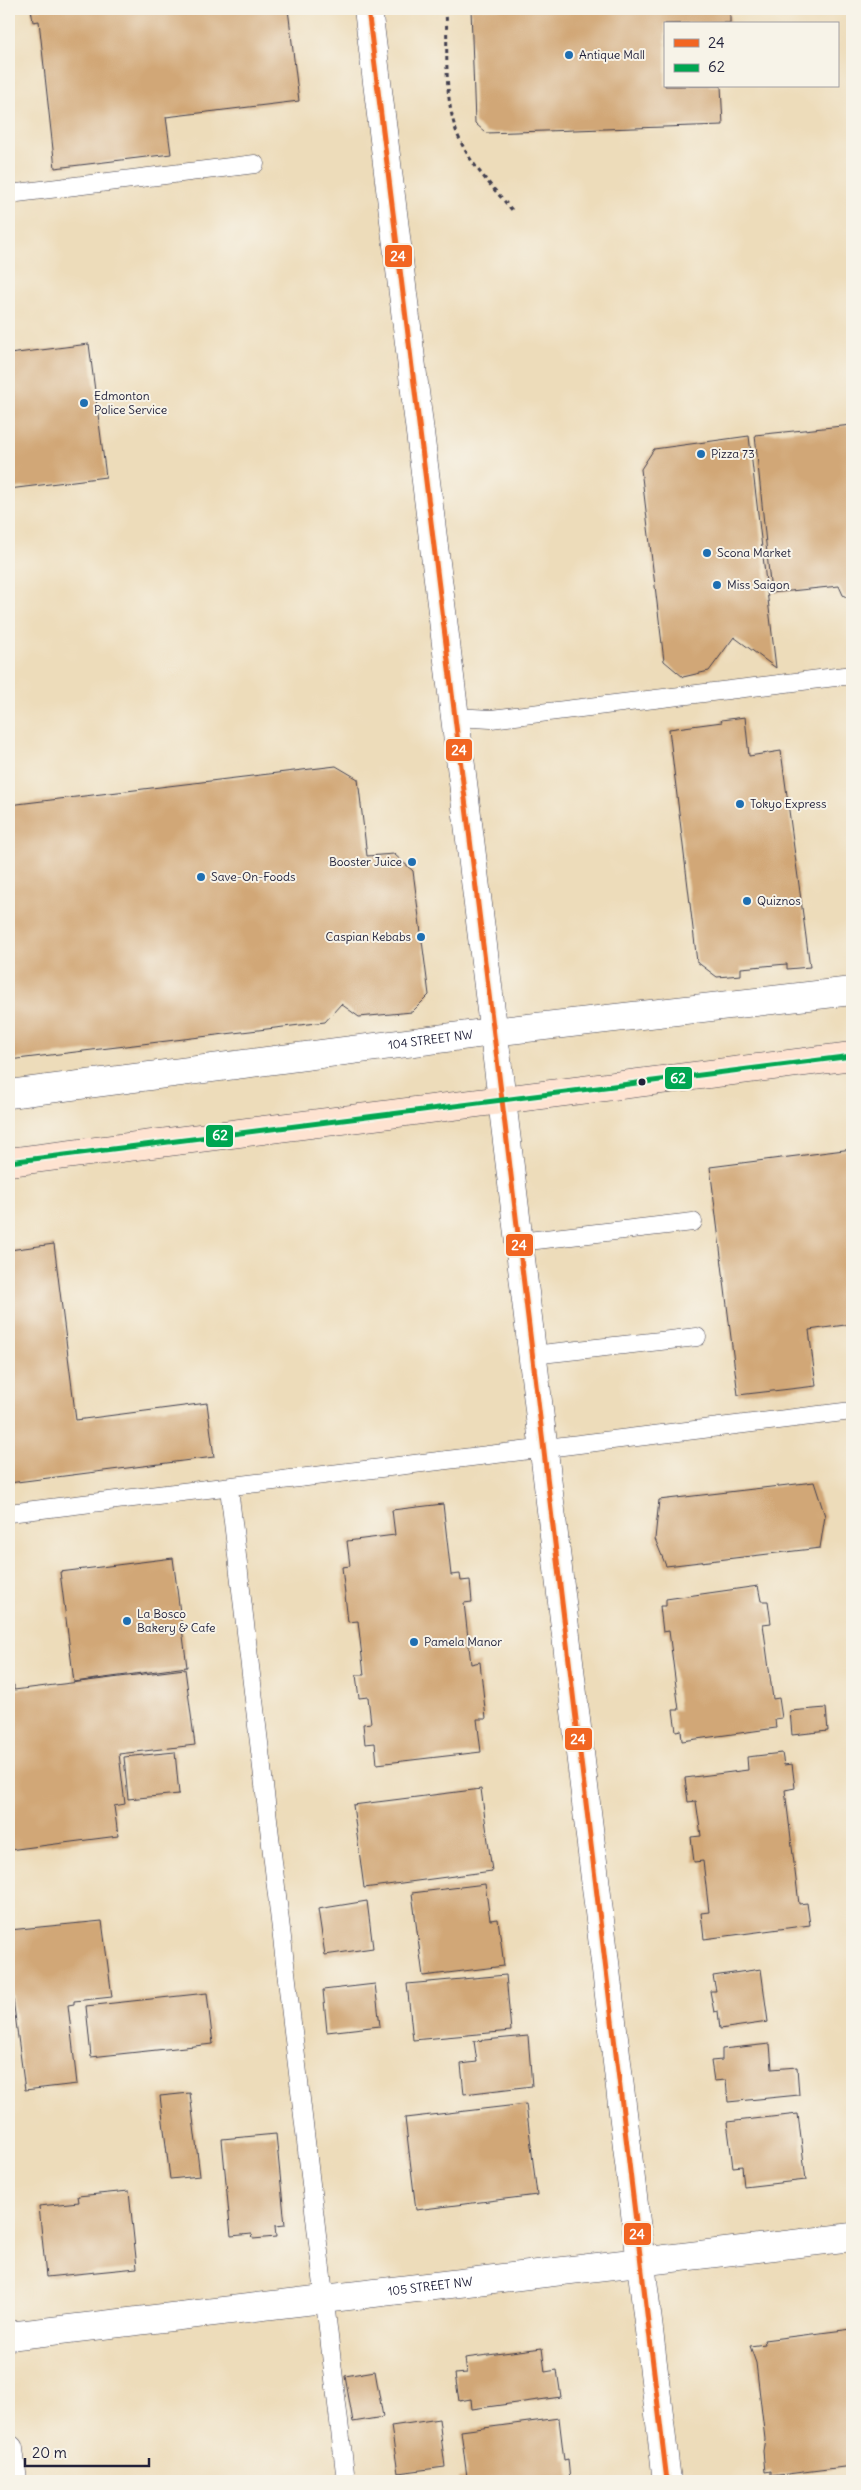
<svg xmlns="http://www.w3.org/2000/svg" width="861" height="2490" font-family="Delius,sans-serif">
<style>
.building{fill:#d1a777}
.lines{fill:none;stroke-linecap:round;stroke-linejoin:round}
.service-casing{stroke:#403e4e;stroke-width:19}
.minor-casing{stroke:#403e4e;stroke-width:29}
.tertiary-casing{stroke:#403e4e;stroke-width:29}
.secondary-casing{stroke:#403e4e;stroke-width:29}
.path{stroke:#403e4e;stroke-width:3;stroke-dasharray:4 4;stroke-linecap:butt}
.service{stroke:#fff;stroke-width:18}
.minor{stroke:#fff;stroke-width:28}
.tertiary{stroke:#fff;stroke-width:28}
.secondary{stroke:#fee3d1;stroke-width:28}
.bus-1-casing{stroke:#f7f3e8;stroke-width:9}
.bus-2-casing{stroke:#f7f3e8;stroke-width:9}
.bus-1{stroke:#f26522;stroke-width:5}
.bus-2{stroke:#00a651;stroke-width:5}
.poi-dot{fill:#1f6fb2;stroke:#f7f3e8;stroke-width:2}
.bus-dot{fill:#22223b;stroke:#f7f3e8;stroke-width:2}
.labels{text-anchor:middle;stroke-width:4;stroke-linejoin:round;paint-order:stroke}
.poi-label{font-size:12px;fill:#22223b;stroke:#f7f3e8;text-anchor:start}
.street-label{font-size:12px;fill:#22223b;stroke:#f7f3e8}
.line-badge{stroke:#f7f3e8;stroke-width:2}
.badge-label{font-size:14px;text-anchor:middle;font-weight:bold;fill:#fff}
</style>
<rect width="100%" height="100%" fill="#f7f3e8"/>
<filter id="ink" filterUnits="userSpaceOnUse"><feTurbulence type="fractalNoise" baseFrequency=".02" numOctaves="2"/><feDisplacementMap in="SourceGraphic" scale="10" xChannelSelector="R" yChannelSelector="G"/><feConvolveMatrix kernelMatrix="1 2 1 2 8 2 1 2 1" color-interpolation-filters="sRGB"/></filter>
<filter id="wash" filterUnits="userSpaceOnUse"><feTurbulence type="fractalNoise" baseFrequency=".0096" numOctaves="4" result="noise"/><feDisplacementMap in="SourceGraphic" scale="20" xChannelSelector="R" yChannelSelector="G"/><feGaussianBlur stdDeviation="1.12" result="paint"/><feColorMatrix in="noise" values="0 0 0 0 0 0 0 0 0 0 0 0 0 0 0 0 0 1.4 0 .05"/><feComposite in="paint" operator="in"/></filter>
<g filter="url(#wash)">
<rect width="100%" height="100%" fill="#eddcba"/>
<g id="blocks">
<!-- building -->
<path class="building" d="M31,9H288L299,101L166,117L171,154L55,168L39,21L33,22Z
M471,9H730V23L665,24V86H721L723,125L486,133L475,123Z
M89,344L106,477L9,489V354Z
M852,425V601L843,595L839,586L771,593L755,435Z
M749,436L776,668L734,637L709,671L683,677L664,661L641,469L654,449Z
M745,717L749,756L781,751L810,967L787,969V964L741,968V975L717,977L697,962L669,729L722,722L721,720Z
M336,766L358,779L367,856L394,854L413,871L429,995L412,1012L359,1017L341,1004L325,1022L9,1060V805Z
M852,1149V1324L809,1330L816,1386L738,1395L710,1167Z
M54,1244L76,1420L207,1403L214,1457L9,1483V1250Z
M814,1482L825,1516L820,1548L666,1566L655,1539L659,1500Z
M443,1504L451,1575L460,1574L461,1581L470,1580L472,1602L464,1603L471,1664L480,1662L486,1719H477L481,1752L377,1764L375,1743L365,1744L363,1724L371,1723L368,1697L359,1698L356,1675H364L358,1621L348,1622L342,1567L350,1566L347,1541L395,1535L392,1510Z
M173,1558L187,1667L74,1682L60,1572Z
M758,1586L761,1601H768L771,1623L763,1624L773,1699L779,1698L782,1718L775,1719L776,1728L682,1741L681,1730L676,1731L673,1710H679L669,1631L663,1632L660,1606H666V1599Z
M185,1669L195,1745L119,1754L125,1804L114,1806L118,1836L9,1850V1686L14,1685V1690Z
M826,1708L828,1731L792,1735L790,1711Z
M175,1752L179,1794L128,1799L124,1757Z
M782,1753L784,1765L792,1764L795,1788L785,1790L799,1904L807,1903L810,1925L704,1939L701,1913L709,1912L703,1861L694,1862L691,1837L701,1836L696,1801L688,1802L685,1778L748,1770L747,1757Z
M481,1789L492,1871L364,1888L353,1805Z
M485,1884L490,1920L498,1919L504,1966L423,1976L412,1893Z
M367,1901L373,1948L325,1955L318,1909Z
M102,1921L112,1997L74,2001V2004L68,2005L77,2084L25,2090L9,1969V1930Z
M761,1969L768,2022L720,2029L718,2011L714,2012L710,1991H716L713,1976Z
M506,1975L511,2031L413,2040L407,1984Z
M375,1984L380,2026L327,2032L323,1990Z
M207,1993L213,2044L91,2057L86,2006Z
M528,2036L532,2086L464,2094L461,2064L477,2062L474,2041Z
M770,2044L772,2069L797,2067L799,2095L728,2102L726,2080L714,2081L711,2061L722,2060V2049Z
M190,2093L200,2176L170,2179L160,2096Z
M526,2104L537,2195L416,2210L405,2118Z
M798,2114L806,2180L744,2187L742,2166L733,2167L727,2122Z
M276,2134L285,2225L275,2226L276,2237L253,2239L252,2234L231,2236L222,2139Z
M129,2191L137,2268L46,2277L39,2206L79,2202L78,2196Z
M852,2329V2466L771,2476V2471L765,2472L763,2451L765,2439L756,2363L750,2346L765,2344L764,2340Z
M542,2348L545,2372L557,2370L561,2397L472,2409L471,2399L459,2401L455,2374L467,2373L465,2358Z
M375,2371L383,2417L353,2422L345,2376Z
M559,2418L564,2460L568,2459L570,2481H459V2478L467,2477L461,2431Z
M439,2419L445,2467L398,2473L391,2426Z"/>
</g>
</g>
<g filter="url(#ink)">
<use href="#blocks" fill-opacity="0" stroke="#403e4e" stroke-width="1"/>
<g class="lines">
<!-- service casing -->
<g class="service-casing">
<path id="service" d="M9,194L255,164
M455,717L491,719L852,675
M519,1242L693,1222
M532,1355L697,1337
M229,1488L346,2481
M9,1513L852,1411"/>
</g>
<!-- minor casing -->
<g class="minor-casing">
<g id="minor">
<path d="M368,9L502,1100L667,2481"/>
<path id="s1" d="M9,2336L852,2237"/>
<path d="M9,2449L13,2481"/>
</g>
</g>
<!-- tertiary casing -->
<g class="tertiary-casing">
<g id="tertiary">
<path id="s2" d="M9,1094L492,1032L852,991"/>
</g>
</g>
<!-- secondary casing -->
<g class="secondary-casing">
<path id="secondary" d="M9,1162L852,1056"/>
</g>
<!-- path -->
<path class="path" d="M446,9C448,45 444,85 453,120C461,155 489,183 512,210"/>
<!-- service -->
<use href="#service" class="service"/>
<!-- minor -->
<use href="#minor" class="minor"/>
<!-- tertiary -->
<use href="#tertiary" class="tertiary"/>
<!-- secondary -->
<use href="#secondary" class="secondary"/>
<!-- bus-1 casing -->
<g class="bus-1-casing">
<path id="bus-1" d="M368,9L502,1100L667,2481"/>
</g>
<!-- bus-2 casing -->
<g class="bus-2-casing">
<path id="bus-2" d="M9,1162L852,1056"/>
</g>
<!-- bus-1 -->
<use href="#bus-1" class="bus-1"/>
<!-- bus-2 -->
<use href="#bus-2" class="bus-2"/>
</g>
</g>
<!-- markers -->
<g class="poi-dot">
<circle cx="569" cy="55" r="5"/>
<circle cx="84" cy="403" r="5"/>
<circle cx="701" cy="454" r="5"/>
<circle cx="707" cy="553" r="5"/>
<circle cx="717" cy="585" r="5"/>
<circle cx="740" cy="804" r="5"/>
<circle cx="412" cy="862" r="5"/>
<circle cx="201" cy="877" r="5"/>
<circle cx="747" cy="901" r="5"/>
<circle cx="421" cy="937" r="5"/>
<circle cx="127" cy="1621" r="5"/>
<circle cx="414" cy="1642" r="5"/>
</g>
<circle class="bus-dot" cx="642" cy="1082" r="4.5"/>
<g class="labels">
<!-- poi labels -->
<g class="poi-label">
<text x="579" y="59">Antique Mall</text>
<text x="94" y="400">Edmonton<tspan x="94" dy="14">Police Service</tspan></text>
<text x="711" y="458">Pizza 73</text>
<text x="717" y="557">Scona Market</text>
<text x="727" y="589">Miss Saigon</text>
<text x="750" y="808">Tokyo Express</text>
<text x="402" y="866" text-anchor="end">Booster Juice</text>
<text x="211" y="881">Save-On-Foods</text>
<text x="757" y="905">Quiznos</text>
<text x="411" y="941" text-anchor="end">Caspian Kebabs</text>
<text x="137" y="1618">La Bosco<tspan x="137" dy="14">Bakery &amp; Cafe</tspan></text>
<text x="424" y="1646">Pamela Manor</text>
</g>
<!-- street labels -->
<g class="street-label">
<text dy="4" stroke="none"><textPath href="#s2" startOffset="425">104 STREET NW</textPath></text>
<text dy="4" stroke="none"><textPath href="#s1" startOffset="424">105 STREET NW</textPath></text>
</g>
</g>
<g class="line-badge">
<rect x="384" y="244" width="29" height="24" rx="5" fill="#f26522"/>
<rect x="445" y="738" width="28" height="24" rx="5" fill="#f26522"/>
<rect x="664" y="1066" width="29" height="24" rx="5" fill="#00a651"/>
<rect x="205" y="1124" width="29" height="24" rx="5" fill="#00a651"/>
<rect x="505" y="1233" width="29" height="24" rx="5" fill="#f26522"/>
<rect x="564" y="1727" width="29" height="24" rx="5" fill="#f26522"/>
<rect x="623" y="2222" width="29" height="24" rx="5" fill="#f26522"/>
</g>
<g class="badge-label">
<text x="398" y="261">24</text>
<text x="459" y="755">24</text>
<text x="678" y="1083">62</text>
<text x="220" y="1140">62</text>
<text x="519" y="1250">24</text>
<text x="578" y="1744">24</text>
<text x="637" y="2239">24</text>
</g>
<!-- margin -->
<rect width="861" height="2490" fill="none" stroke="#f7f3e8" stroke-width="30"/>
<!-- legend -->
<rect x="664" y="22" width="175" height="65" fill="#f7f3e8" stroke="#a29fa3"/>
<rect x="674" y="39" width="25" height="8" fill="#f26522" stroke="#a29fa3"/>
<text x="708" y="48" font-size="15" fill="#22223b">24</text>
<rect x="674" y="64" width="25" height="8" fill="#00a651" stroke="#a29fa3"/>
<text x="708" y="72" font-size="15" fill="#22223b">62</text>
<!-- scale -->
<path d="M25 2458v8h124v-8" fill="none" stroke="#22223b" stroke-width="2.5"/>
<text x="32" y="2458" font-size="15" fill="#22223b" stroke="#f7f3e8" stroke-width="4" paint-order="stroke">20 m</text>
</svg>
